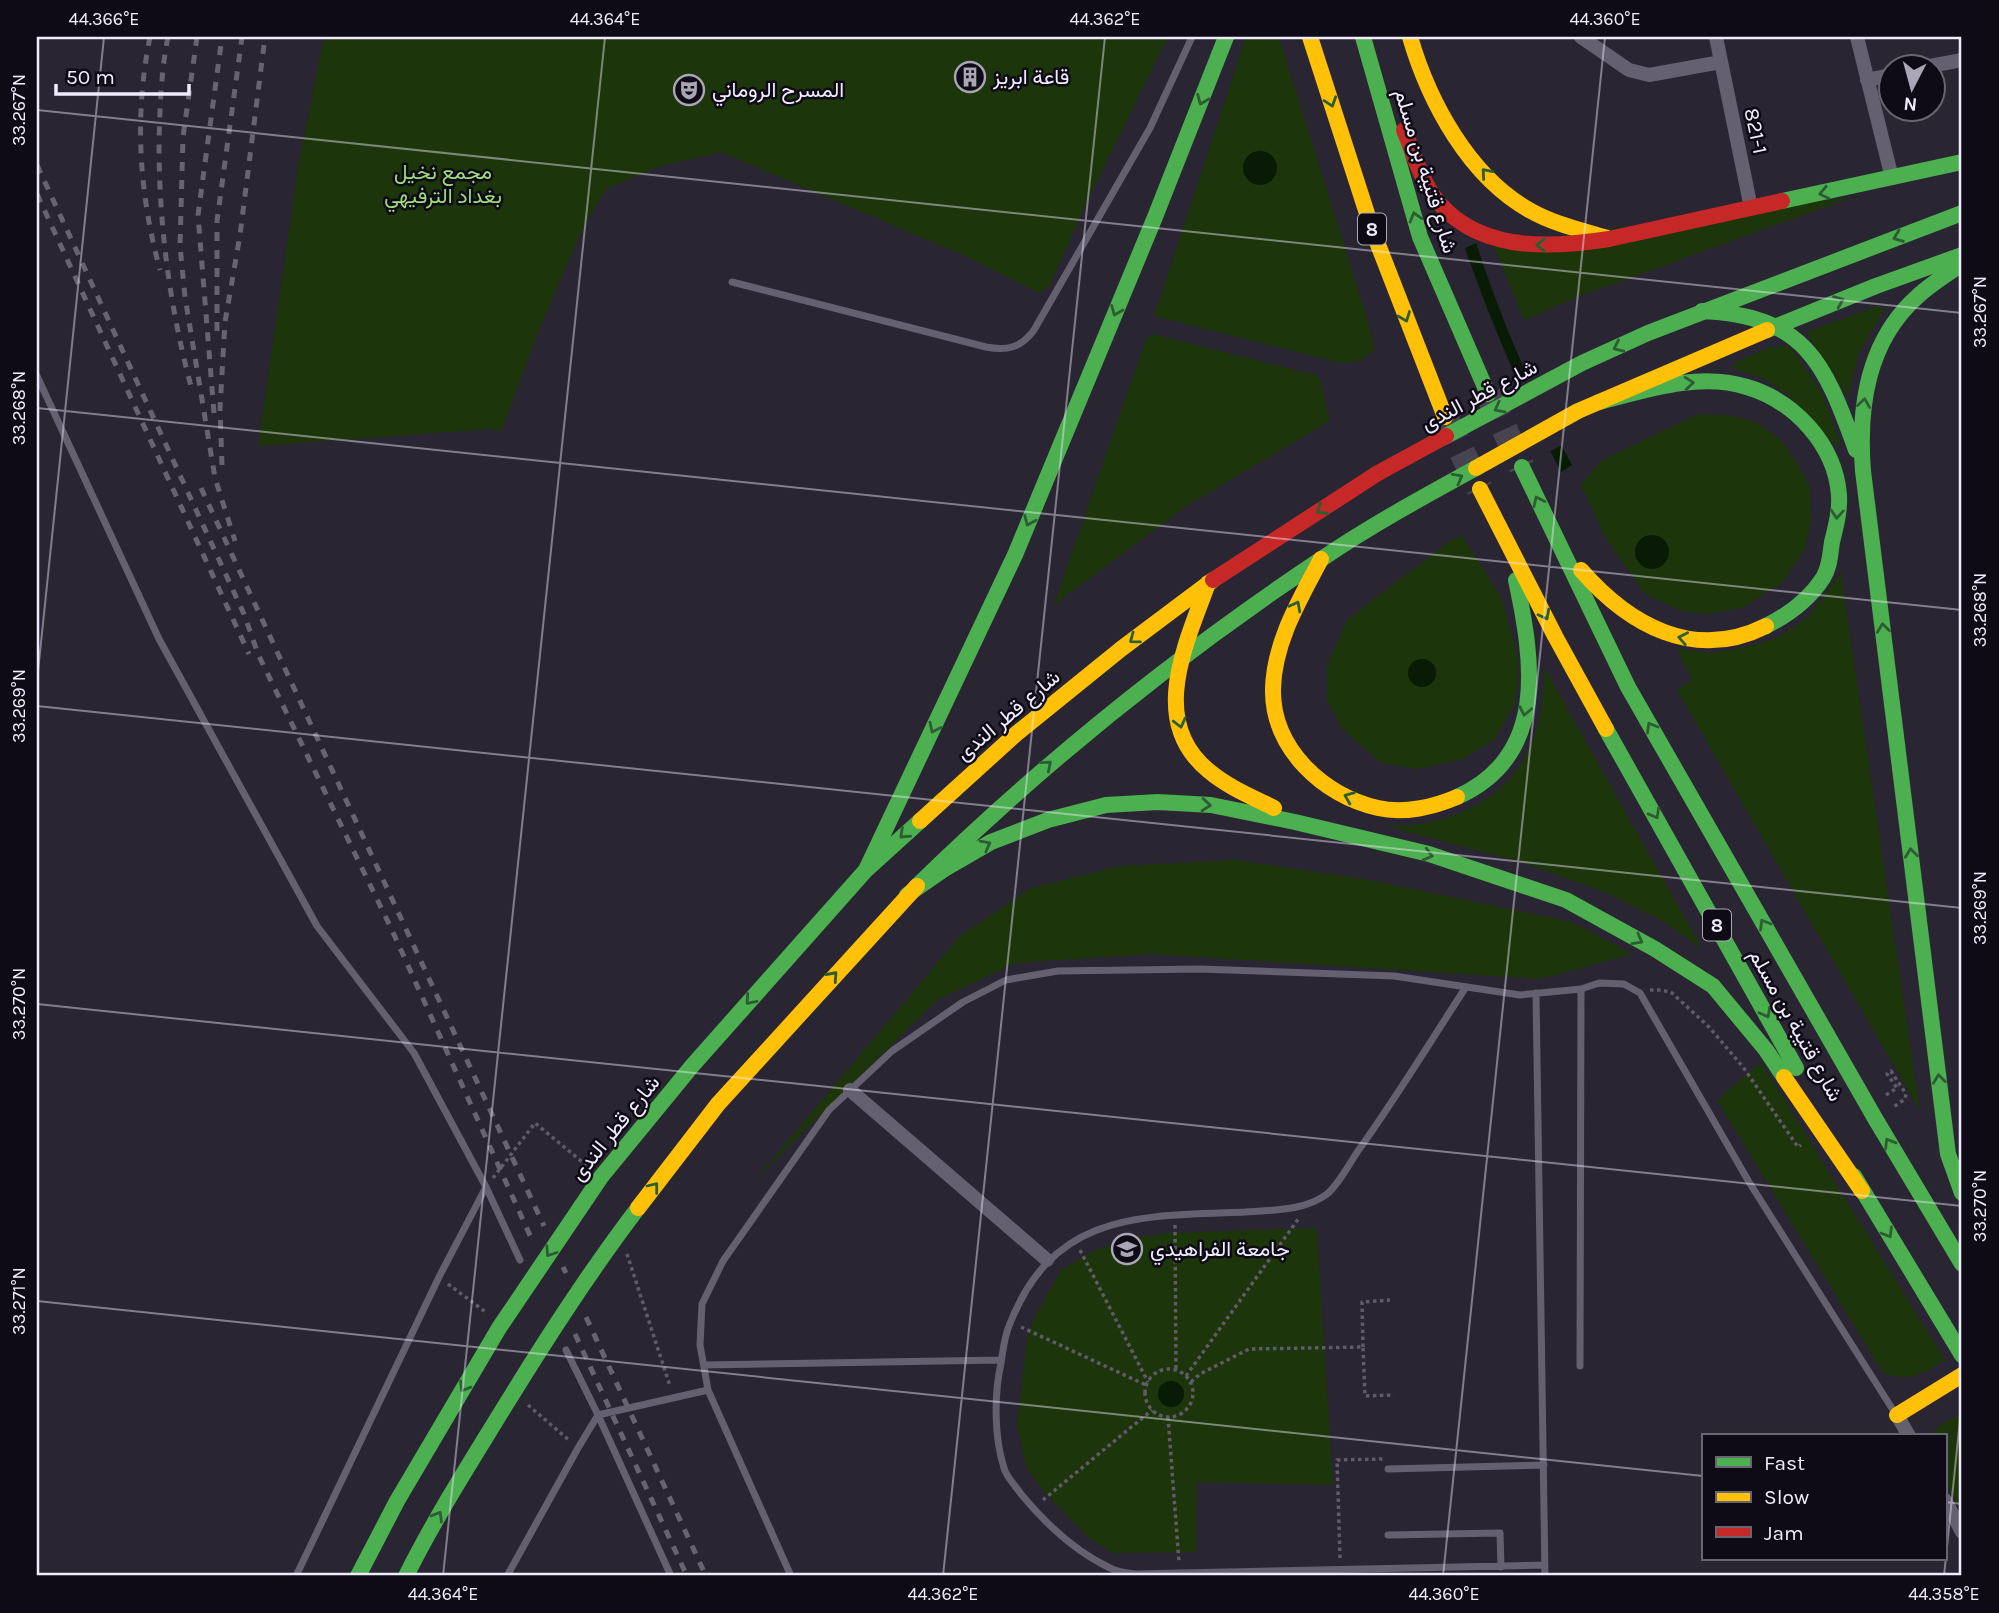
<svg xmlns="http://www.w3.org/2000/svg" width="1999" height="1613" font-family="Karla,Vazirmatn,sans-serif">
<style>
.green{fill:#1d350b}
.water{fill:#081b04}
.pier{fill:#292532}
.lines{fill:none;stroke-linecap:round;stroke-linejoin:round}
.highway-tunnel{stroke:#474350;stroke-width:26;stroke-dasharray:26 13;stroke-linecap:butt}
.path{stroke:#5f5b69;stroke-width:3.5;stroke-dasharray:3.5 3.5;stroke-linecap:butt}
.lane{stroke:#64606f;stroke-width:7}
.street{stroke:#64606f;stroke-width:14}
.fast{stroke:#4caf50;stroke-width:16}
.slow{stroke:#ffc107;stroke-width:16}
.jam{stroke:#c62828;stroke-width:16}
.rail{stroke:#676370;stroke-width:5;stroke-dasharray:9 9;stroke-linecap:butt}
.oneway{stroke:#2d5d33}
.ticks{fill:none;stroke:#f0ecfd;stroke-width:2;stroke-opacity:0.45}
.labels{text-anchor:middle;stroke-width:5;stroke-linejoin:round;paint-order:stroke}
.shield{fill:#0e0b16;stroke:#aca8b8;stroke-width:2}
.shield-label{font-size:19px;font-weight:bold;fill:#f0ecfd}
.poi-label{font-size:21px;fill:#f0ecfd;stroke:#0e0b16;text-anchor:start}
.street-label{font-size:21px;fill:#f0ecfd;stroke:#0e0b16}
.park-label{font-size:21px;fill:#9fdc7e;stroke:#0e0b16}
.neatline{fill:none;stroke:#f0ecfd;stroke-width:2.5}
.ticks-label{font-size:18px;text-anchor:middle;fill:#f0ecfd}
</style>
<rect width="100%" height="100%" fill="#292532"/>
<!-- green -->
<path class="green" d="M324,37H1168L1089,198L1049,287L1039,293L963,255L721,152L661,166L606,189L582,230L541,325L501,432L491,429L258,446L298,168Z
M1246,37H1279L1368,321L1375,350L1360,361L1341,363L1154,316Z
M1853,197L1575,298L1524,320L1493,244Z
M1881,305L1884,310L1859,352L1848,397L1806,332Z
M1153,334L1319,376L1330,421L1188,505L1054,605L1146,339Z
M1779,346H1788L1793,350L1823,395L1840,443L1838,448L1787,394L1765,379L1734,369L1733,364L1737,362L1767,348Z
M1698,414L1728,415L1758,423L1780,439L1795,460L1810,487L1811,522L1805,549L1783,582L1742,608L1709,614L1682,611L1645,594L1606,539L1581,485L1601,461Z
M1462,535L1502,599L1517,654L1518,682L1514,705L1495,739L1463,759L1418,769L1381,763L1342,729L1327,700V666L1347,620L1447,543Z
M1841,573L1920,1111L1677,690L1692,680L1677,649L1712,653L1747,647L1779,637L1808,617Z
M1544,667L1703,950L1663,921L1607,893L1521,862L1386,826C1487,826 1547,768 1544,667Z
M1236,860L1370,880L1572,922L1633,954L1540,979L1150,954L1015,963L937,1000L754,1181L959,937L1031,888L1119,866Z
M1761,1062L1945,1360C1924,1374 1909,1382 1883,1373L1717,1100Z
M1317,1228L1333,1485L1197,1482L1196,1552L1113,1553L1088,1537L1043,1491L1026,1466L1017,1424L1027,1340L1034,1319L1061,1270L1094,1251L1131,1238L1169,1233Z
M1962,1417V1513L1945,1482V1436H1932C1938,1424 1948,1418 1962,1417Z"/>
<!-- water -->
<path class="water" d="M1243 168a17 17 0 1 1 34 0a17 17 0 1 1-34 0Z
M1476,243C1502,322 1532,392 1572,465L1561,472C1524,399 1492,326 1465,248Z
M1635 552a17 17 0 1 1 34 0a17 17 0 1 1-34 0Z
M1408 673a14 14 0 1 1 28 0a14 14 0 1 1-28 0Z
M1158 1394a13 13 0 1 1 26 0a13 13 0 1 1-26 0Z"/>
<!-- pier -->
<path class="pier" d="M1528,372L1564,444L1547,453L1512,381Z"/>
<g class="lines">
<!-- highway-tunnel -->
<path class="highway-tunnel" d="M1488,394L1522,467
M1445,417L1480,489"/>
<!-- path -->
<path class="path" d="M1650,990H1662L1672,993L1709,1027L1743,1067L1798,1147L1801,1145
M1886,1095L1897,1088L1887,1074L1891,1071L1906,1094L1905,1099L1892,1108
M493,1178L535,1123L586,1165
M1175,1225L1176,1370
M1080,1250L1148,1382
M627,1254L670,1386
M448,1284L487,1313
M1021,1327L1146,1385
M1363,1347L1362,1302L1390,1300
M1145 1393a24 24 0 1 1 48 0a24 24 0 1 1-48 0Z
M1186,1376L1299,1218
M1191,1382L1200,1374L1249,1349L1363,1347L1365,1396L1394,1395
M528,1405L570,1441
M1168,1417L1179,1562
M1043,1500L1152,1410
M1340,1558L1337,1460L1383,1459"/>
<!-- lane -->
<path class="lane" d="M732,282L986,347C1007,351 1021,348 1034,330L1150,128L1192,37
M37,376L159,639L317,926L414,1053L486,1187L520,1260
M1466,987C1430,1042 1396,1098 1358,1151C1349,1164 1339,1184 1327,1194C1305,1211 1272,1210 1245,1212C1140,1216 1053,1211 1009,1326C1004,1338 1003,1351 1001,1363C994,1395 994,1436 1004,1468C1006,1477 1016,1486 1021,1494C1045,1523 1076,1552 1110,1568C1117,1572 1127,1573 1135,1574L1545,1565
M1536,993L1545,1576
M566,1350L598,1415L671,1576
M704,1365L1001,1360
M1580,1366L1581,989
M1388,1469L1544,1465
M1388,1535L1500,1533L1501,1567
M296,1576L439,1277L486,1187
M507,1576L578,1448L598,1415L708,1390
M791,1576L708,1390L700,1345L702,1304L723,1261L829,1110L892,1051L963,1002L1006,980L1058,971L1200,969L1394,976L1520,995L1581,989L1599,983L1624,984L1640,993L1749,1182L1893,1410"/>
<!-- street -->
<path class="street" d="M1581,37L1629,70L1649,75L1721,62
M1716,37L1751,208
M1857,37L1892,178
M1930,66L1962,60
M1867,80L1890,75
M850,1090L1047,1260
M1897,1415L1909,1436
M1945,1500L1962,1532"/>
<!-- fast -->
<path class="fast" d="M1363,37L1420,237L1488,394
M1782,201L1962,162
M1962,264C1947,274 1931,284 1918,296C1867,341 1858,407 1863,471L1948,1154L1962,1193
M1702,311C1805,316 1824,361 1856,450
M1767,330L1876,286L1962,255
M1599,402C1646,390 1698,372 1747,387C1794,401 1835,444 1839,495C1840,511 1836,526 1832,542C1830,555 1830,567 1823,578C1809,600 1788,615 1766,626
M1446,436L1582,363L1648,333L1962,213
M1522,467L1628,687L1876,1120L1962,1264
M1606,729L1796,1068
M1457,797C1549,756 1533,660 1516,580
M866,870L1015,555L1155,217L1226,37
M917,886C1041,765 1176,656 1320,560C1370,526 1423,497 1476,468
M907,895L946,868L991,842L1048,820L1106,805L1158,802L1211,805L1295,822L1429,854L1566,900L1655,949L1713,986L1766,1050L1784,1077
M1854,1176L1962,1355
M358,1576L397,1501L499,1328L601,1177L692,1066L866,870L920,821
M406,1576C431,1526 460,1479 489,1432C536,1355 584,1279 638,1208"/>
<!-- slow -->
<path class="slow" d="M1310,37L1372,229L1445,417
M1410,37C1429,102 1469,177 1531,211C1554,224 1581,230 1607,238
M1476,468L1578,411L1767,330
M1480,489L1555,636L1606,729
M1321,559C1300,599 1274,642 1273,689C1272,748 1323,796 1378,808C1404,814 1434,807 1457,797
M1581,570C1629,625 1694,662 1766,626
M1208,583C1187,642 1147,721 1209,771C1228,787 1252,797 1274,808
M920,821L1016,734L1121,649L1213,580
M1784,1077L1862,1191
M638,1208L718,1104L917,886
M1897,1415L1962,1375"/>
<!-- jam -->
<path class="jam" d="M1404,130C1413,151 1419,175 1432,194C1473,252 1547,249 1609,239
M1609,239L1782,201
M1213,580L1378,473L1446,436"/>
<!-- rail -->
<path class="rail" d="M150,37C134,116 139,193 160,270
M168,37C161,71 160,107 159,143C159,227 170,309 192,390
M197,37L183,137L180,246L185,297L215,478L235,541
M37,165L244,614L258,654L391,928L533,1242
M37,194L249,654
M217,331V221L242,37
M214,413L198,215L222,37
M222,465L220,408L225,322L240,235L265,37
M201,488L544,1226
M563,1267L566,1273
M586,1317L706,1576
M575,1334L687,1576"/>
</g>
<!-- one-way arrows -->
<defs><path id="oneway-chevron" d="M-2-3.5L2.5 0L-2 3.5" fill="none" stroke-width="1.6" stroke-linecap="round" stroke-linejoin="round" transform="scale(1.75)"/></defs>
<g class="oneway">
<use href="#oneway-chevron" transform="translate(1202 100) rotate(112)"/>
<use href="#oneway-chevron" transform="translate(1331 102) rotate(72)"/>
<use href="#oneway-chevron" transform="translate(1486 173) rotate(-131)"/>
<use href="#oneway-chevron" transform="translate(1824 193) rotate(168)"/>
<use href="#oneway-chevron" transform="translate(1415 217) rotate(-106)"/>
<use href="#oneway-chevron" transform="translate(1898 237) rotate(159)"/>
<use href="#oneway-chevron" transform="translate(1541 245) rotate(-179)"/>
<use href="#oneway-chevron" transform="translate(1839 301) rotate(-22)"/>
<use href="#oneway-chevron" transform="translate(1116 311) rotate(112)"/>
<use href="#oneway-chevron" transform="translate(1405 317) rotate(69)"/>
<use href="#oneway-chevron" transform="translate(1618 347) rotate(155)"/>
<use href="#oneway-chevron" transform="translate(1689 383) rotate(-5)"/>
<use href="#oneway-chevron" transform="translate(1864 403) rotate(-81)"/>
<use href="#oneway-chevron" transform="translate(1499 408) rotate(152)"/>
<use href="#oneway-chevron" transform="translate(1458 478) rotate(-29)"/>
<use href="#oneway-chevron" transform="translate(1538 501) rotate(-115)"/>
<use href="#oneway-chevron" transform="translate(1321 510) rotate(147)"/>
<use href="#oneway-chevron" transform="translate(1837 514) rotate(94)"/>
<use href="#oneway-chevron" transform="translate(1029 521) rotate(113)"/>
<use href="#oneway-chevron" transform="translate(1296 606) rotate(-62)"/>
<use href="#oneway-chevron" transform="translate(1545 615) rotate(62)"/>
<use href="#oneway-chevron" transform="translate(1883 628) rotate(-97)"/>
<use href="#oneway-chevron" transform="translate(1683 638) rotate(-169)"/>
<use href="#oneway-chevron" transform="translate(1134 639) rotate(143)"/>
<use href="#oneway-chevron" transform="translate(1525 711) rotate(101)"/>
<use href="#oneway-chevron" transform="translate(1180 723) rotate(76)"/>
<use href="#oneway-chevron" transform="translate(1651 727) rotate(-120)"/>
<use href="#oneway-chevron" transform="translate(934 728) rotate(115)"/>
<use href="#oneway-chevron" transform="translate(1047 765) rotate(-41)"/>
<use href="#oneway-chevron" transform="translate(1349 797) rotate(-158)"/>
<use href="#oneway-chevron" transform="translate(1206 805) rotate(5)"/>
<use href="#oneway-chevron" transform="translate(1655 814) rotate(61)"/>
<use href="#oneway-chevron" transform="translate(904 834) rotate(137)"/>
<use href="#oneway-chevron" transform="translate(986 845) rotate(-28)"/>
<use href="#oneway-chevron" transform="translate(1911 853) rotate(-97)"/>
<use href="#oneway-chevron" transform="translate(1428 855) rotate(15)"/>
<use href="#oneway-chevron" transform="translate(1764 924) rotate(-120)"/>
<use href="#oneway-chevron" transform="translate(1638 940) rotate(29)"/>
<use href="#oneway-chevron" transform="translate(833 976) rotate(-48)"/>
<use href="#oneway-chevron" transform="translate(750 1000) rotate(131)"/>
<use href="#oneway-chevron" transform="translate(1766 1013) rotate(62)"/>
<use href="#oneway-chevron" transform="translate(1939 1079) rotate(-97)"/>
<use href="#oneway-chevron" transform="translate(1889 1143) rotate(-121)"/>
<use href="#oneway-chevron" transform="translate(654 1187) rotate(-52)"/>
<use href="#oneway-chevron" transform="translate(1888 1233) rotate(59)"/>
<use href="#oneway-chevron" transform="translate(550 1252) rotate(124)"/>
<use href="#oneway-chevron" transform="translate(464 1387) rotate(121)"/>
<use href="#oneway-chevron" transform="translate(438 1516) rotate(-59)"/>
</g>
<!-- ticks -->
<path class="ticks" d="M37,110L1962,313M37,408L1962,610M37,681L104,37M37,706L1962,908M37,1004L1962,1206M37,1301L1703,1476M1945,1502L1962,1504M443,1576L605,37M943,1576L1105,37M1443,1576L1605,37M1944,1576L1962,1400"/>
<!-- icons -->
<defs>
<g id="building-ring" transform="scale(1.575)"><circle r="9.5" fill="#0e0b16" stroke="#aaa6b6" stroke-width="1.5"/><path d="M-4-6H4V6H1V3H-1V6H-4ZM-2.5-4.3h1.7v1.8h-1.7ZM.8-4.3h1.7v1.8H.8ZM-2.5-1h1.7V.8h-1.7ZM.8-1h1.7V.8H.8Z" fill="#aaa6b6"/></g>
<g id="theatre-ring" transform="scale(1.575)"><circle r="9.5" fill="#0e0b16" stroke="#aaa6b6" stroke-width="1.5"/><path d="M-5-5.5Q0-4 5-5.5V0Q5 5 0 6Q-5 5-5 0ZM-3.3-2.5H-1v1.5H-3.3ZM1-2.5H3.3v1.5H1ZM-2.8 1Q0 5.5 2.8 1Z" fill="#aaa6b6"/></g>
<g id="university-ring" transform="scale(1.575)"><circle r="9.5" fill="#0e0b16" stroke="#aaa6b6" stroke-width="1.5"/><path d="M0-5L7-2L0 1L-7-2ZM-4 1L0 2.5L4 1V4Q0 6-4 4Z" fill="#aaa6b6"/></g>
</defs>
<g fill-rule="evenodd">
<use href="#building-ring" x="970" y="77"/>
<use href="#theatre-ring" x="689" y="90"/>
<use href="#university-ring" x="1127" y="1249"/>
</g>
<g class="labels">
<!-- shield labels -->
<g class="shield">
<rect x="1358" y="213.5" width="28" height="31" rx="5"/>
<rect x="1703" y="909.5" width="28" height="31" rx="5"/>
</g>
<g class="shield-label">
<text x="1372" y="236">8</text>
<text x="1717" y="932">8</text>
</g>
<!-- poi labels -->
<g class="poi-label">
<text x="993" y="84">قاعة ابريز</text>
<text x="712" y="97">المسرح الروماني</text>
<text x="1150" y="1256">جامعة الفراهيدي</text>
</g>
<!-- street labels -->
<g class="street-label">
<text transform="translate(1756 131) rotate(78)" y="7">821-1</text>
<text transform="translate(1426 171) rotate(73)" y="7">شارع قتيبة بن مسلم</text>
<text transform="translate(1479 395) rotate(-28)" y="7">شارع قطر الندى</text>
<text transform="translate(1008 715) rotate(-40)" y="7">شارع قطر الندى</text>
<text transform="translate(1796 1025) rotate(61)" y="7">شارع قتيبة بن مسلم</text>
<text transform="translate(615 1128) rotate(-51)" y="7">شارع قطر الندى</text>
</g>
<!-- park labels -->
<g class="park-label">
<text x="443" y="179">مجمع نخيل<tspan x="443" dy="24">بغداد الترفيهي</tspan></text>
</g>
</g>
<!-- border -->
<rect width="1999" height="1613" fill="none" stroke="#0e0b16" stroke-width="77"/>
<!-- legend -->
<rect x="1702" y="1434" width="245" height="126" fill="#0e0b16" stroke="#686572" stroke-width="2"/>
<rect x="1716" y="1457" width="35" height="10" fill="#4caf50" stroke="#686572" stroke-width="2"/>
<text x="1764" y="1470" font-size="21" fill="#f0ecfd">Fast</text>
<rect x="1716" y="1492" width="35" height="10" fill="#ffc107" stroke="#686572" stroke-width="2"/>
<text x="1764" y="1504" font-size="21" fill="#f0ecfd">Slow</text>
<rect x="1716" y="1527" width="35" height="10" fill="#c62828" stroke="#686572" stroke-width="2"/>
<text x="1764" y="1540" font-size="21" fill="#f0ecfd">Jam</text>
<!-- north arrow -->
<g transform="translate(1912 88) rotate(186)"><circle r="33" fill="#0e0b16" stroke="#686572" stroke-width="2"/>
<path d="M0-5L12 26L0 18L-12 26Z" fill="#aaa6b6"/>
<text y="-10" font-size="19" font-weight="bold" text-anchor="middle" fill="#f0ecfd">N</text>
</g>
<!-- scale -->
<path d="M56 84v10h133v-10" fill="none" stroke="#f0ecfd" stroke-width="3.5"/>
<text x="66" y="84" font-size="21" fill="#f0ecfd" stroke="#0e0b16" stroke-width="5" paint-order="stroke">50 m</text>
<rect x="38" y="38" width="1922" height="1536" class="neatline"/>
<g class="ticks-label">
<text x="104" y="25">44.366°E</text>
<text x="605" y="25">44.364°E</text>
<text x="1105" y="25">44.362°E</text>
<text x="1605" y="25">44.360°E</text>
<text transform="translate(19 110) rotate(-90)" y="6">33.267°N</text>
<text transform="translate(1980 312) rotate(-90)" y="6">33.267°N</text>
<text transform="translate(19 408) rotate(-90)" y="6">33.268°N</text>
<text transform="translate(1980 610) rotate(-90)" y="6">33.268°N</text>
<text transform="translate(19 706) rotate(-90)" y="6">33.269°N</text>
<text transform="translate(1980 908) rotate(-90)" y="6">33.269°N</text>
<text transform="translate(19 1004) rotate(-90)" y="6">33.270°N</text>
<text transform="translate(1980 1206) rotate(-90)" y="6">33.270°N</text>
<text transform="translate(19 1301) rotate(-90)" y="6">33.271°N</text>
<text x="443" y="1600">44.364°E</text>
<text x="943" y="1600">44.362°E</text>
<text x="1444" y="1600">44.360°E</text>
<text x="1944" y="1600">44.358°E</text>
</g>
</svg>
